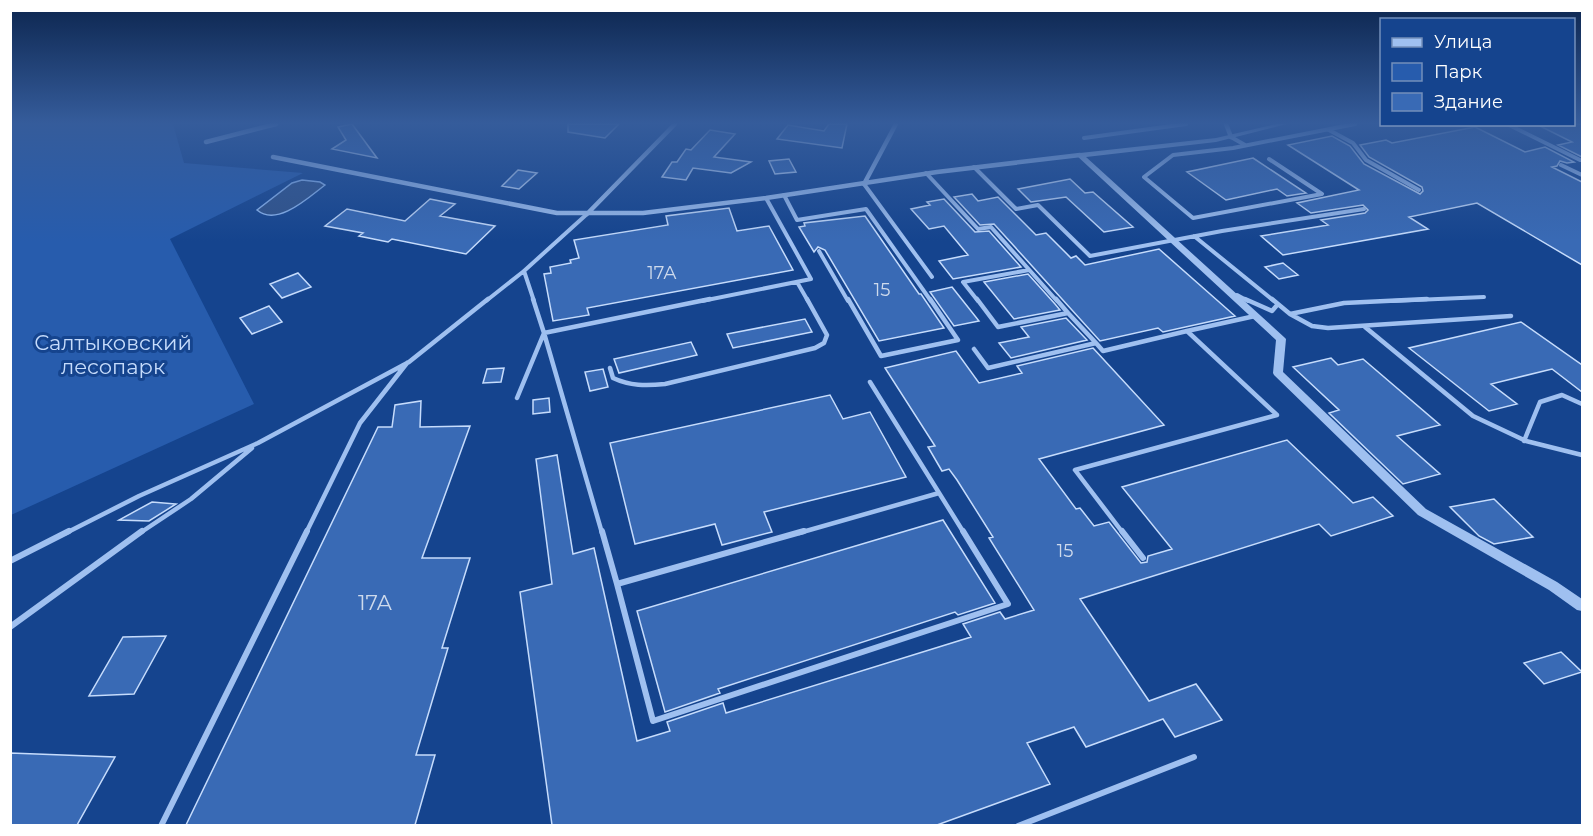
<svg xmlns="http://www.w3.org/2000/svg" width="1593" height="836" font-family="Montserrat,sans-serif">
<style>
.green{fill:#275cad}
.water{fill:#305289;stroke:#91baf3;stroke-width:1.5}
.building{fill:#396ab5;stroke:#c6dcfc;stroke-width:1.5}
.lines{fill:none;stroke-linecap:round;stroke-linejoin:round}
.service-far2{stroke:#9fc0f0;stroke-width:4}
.service-far1{stroke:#9fc0f0;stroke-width:4.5}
.service{stroke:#9fc0f0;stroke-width:6}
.minor{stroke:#9fc0f0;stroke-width:4.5}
.tertiary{fill:#9fc0f0;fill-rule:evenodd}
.labels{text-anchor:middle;stroke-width:6;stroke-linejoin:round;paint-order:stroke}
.number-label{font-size:18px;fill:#cedaec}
.park-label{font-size:21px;fill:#c6dcfc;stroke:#15448e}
.near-number-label{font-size:21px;fill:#cedaec}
</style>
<rect width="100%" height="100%" fill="#15448e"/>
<!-- green -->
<path class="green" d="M10,124H173L184,163L303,173L170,239L254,404L11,515Z"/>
<!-- water -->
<path class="water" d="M302,180L320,182L325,185C308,198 277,227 257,210L292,183Z"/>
<!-- building -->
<path class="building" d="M352,124L377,158L332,149L346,140L338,127Z
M568,124H619L605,138L568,132Z
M829,124H847L842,148L777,139L788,125L824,131Z
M1536,124H1582V157L1558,145L1572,142Z
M1475,127L1525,152L1545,147L1574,162L1567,163L1560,161L1557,166L1552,167L1582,182V265L1477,203L1409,217L1428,229L1283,255L1261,236L1328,225L1321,220L1365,213L1368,210L1363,205L1311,213L1297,203L1359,190L1288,145L1332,136L1350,146L1364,164L1420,194L1423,191L1422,187L1369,157L1360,145L1386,140L1392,143Z
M710,130L735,134L714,157L751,162L731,173L693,168L686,180L662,177L672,162H677L686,149L691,150Z
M1253,158L1306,193L1287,196L1277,189L1226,200L1187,172Z
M789,159L796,172L775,174L769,161Z
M518,170L537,173L519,189L502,186Z
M1070,179L1085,193L1093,192L1133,227L1104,232L1066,197L1031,202L1018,189Z
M972,194L978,201L998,197L1036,235L1046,233L1071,258L1076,256L1085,265L1159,249L1235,316L1163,332L1158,328L1100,341L994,224L980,225L954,197Z
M430,199L455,204L440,216L495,226L466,254L392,239L388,242L359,236L363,233L325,226L347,209L405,221Z
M944,199L975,232L989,231L1021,267L953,279L939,261L968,255L944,226L929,229L911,209L930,205L927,202Z
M729,208L737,231L769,226L793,270L587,308L589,315L553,321L544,274L551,273L550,267L571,263L570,260L579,258L574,240L668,225L666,216Z
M865,216L919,294H921L944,328L879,341L825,250L818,247L814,252L799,227L805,226L804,223Z
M1283,263L1298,275L1279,279L1265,267Z
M298,273L311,287L282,298L270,284Z
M1028,274L1055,304L1060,310L1014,319L984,282Z
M952,287L979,321L954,326L930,292Z
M269,306L282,322L252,334L240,318Z
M1066,318L1087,340L1011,358L999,343L1029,337L1021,327Z
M805,319L812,332L733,348L727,334Z
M1521,322L1582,365V392L1552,369L1491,384L1517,404L1489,411L1409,348Z
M691,342L697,355L619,373L614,359Z
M1093,348L1164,425L1039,459L1076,509L1080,508L1094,526L1109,522L1141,563L1147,562L1148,556L1172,549L1122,487L1287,440L1353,503L1373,497L1393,516L1331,536L1319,524L1080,599L1149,701L1196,684L1222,720L1175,737L1163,719L1086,747L1074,727L1027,743L1050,784L937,825H552L520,592L552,584L536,459L557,455L573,554L594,548L637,741L670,731L667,722L723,703L726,713L971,637L963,624L1000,612L1005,619L1034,610L989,538L993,537L957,480L949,469L942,471L928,447L935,446L885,368L956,351L979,383L1022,373L1017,366Z
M1331,358L1338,365L1363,359L1440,425L1397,436L1440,474L1403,484L1329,413L1339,410L1293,367Z
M504,368L501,382L483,383L487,369Z
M603,369L608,387L590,391L585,372Z
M830,395L843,419L870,412L906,477L764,512L772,532L722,545L715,524L635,544L610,443Z
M549,398L550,412L533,414V400Z
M421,401L420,427L470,426L422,558H470L442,648H448L416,755H435L415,825H186L378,427H392L395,405Z
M1494,499L1533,537L1494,544L1479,536L1450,507Z
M152,502L176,504L149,521L119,520Z
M943,520L995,603L958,615L955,612L718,689L720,693L665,712L637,611Z
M166,636L134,694L89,696L123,637Z
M1561,652L1582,672L1544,684L1524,663Z
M10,753L115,757L77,825H10Z"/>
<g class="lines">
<!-- service-far2 -->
<path class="service-far2" d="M1507,124L1580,160
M1329,130L1353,143L1366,160L1419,190
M1231,137L1245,145
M1084,138L1186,124
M1269,159L1322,194L1193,218L1144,177L1173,155L1233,148L1355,124
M1561,165L1582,175
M974,167L1016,209L1038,205L1090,256L1222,231L1364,209
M926,173L978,229L991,227L1057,301
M864,184L932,277
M784,195L797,220L866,209L931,301
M1194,236L1274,301
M819,251L848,301
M524,271L534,301
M797,282L808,301
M1237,295L1248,301
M486,301L524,271L587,214
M702,301L811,279L766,198
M978,301L963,282L1029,270
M1392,301L1484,297"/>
<!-- service-far1 -->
<path class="service-far1" d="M848,299L881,356L958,340L930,299
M977,299L998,327L1068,313L1056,299
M1245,299L1272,311L1278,304
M1272,299L1290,314L1344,303L1427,299
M1290,314L1312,326L1328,328L1511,316
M1365,327L1473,416L1526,441L1582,455
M1096,343L1103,351L1187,331
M974,349L988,368L1096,343L1068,313
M610,368L613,378C630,386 646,386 665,384L815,348L824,343L827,335L807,299
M870,382L964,533
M517,398L544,333L533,299
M1524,441L1540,402L1562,395L1582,404
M66,533L139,496L258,443L409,362L488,299
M140,533L191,499L252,448
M306,533L360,423L407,363
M602,533L544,333L710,299
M799,533L939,493
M1123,533L1075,470L1277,415L1187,331L1255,316"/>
<!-- service -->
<path class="service" d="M602,531L617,584L804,531
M1122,531L1143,558
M10,561L69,531
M617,584L653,721L1008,604L963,531
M10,627L142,531
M161,826L307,531
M1018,826L1194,757"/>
<!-- minor -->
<path class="minor" d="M1226,124L1231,137
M206,142L276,124
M273,157L557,213H643L766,198L937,172L1080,155
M864,184L896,124
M587,214L675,124"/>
<!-- tertiary -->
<path class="tertiary" d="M1276,124H1287L1216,142L1086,157L1284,337L1286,339L1283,372L1426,509L1557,582L1582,599V611L1577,610L1549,590L1418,515L1274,375L1273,373L1276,340L1076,155L1080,153L1216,138Z"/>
</g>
<!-- sky -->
<linearGradient id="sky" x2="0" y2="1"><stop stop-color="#0c254e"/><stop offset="0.51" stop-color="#355c9b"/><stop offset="1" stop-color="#355c9b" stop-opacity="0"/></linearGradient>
<rect width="1593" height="241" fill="url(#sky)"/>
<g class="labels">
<!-- number labels -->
<g class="number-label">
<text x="662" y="279">17А</text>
<text x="882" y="296">15</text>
<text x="1065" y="557">15</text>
</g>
<!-- park labels -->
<g class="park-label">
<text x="113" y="350">Салтыковский<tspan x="113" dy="24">лесопарк</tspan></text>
</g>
<!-- near-number labels -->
<g class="near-number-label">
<text x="375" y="610">17А</text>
</g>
</g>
<!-- border -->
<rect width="1593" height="836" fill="none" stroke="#ffffff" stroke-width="24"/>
<!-- legend -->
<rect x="1380" y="18" width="195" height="108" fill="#15448e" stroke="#738fbb" stroke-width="1.5"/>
<rect x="1392" y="38" width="30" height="9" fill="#9fc0f0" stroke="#738fbb" stroke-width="1.5"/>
<text x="1434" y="48" font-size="18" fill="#ffffff">Улица</text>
<rect x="1392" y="63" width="30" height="18" fill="#275cad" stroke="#738fbb" stroke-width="1.5"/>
<text x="1434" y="78" font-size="18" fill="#ffffff">Парк</text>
<rect x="1392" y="93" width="30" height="18" fill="#396ab5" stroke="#738fbb" stroke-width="1.5"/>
<text x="1434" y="108" font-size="18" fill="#ffffff">Здание</text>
</svg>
